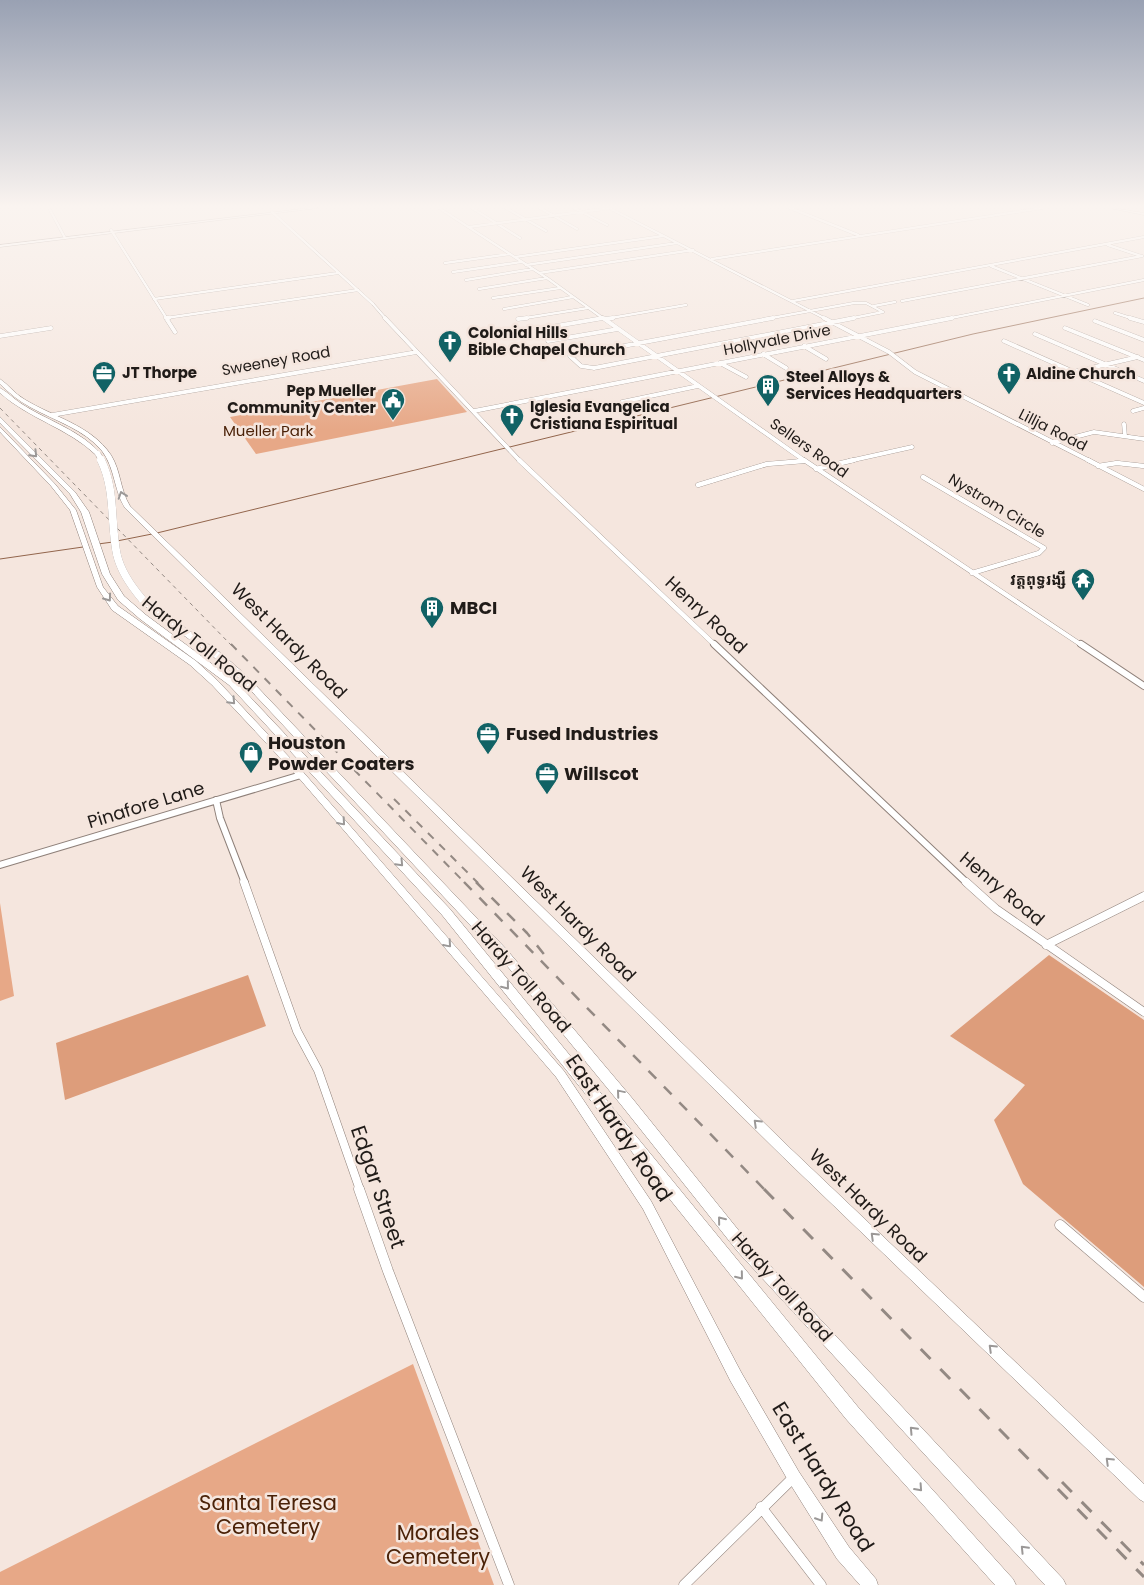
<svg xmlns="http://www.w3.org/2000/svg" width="1144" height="1585" font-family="Poppins,'Noto Sans Khmer',sans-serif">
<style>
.green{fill:#e7a887}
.forest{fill:#dd9d7b}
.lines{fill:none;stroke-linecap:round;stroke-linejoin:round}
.stream{stroke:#92654c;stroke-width:1}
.minor-far5-casing{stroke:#8f817a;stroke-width:3}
.minor-far4-casing{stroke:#8f817a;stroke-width:4.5}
.minor-far3-casing{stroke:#8f817a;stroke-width:5}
.minor-far2-casing{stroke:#8f817a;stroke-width:8}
.minor-far1-casing{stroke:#8f817a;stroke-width:9}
.minor-casing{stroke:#8f817a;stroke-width:11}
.major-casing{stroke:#8f817a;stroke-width:1}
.highway-casing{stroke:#8f817a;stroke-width:1}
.minor-far5{stroke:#fff;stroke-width:2.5}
.minor-far4{stroke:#fff;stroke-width:4}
.minor-far3{stroke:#fff;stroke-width:4.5}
.minor-far2{stroke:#fff;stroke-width:6}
.minor-far1{stroke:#fff;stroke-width:8}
.minor{stroke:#fff;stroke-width:10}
.major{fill:#fff;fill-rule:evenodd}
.highway{fill:#fff;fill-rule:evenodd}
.rail-far3{stroke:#938983;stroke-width:1;stroke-dasharray:4 4;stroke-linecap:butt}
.rail-far2{stroke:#938983;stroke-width:2;stroke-dasharray:8 8;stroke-linecap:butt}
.rail-far1{stroke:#938983;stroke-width:2.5;stroke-dasharray:11 11;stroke-linecap:butt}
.rail{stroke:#938983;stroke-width:3;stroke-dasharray:14 14;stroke-linecap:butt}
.highway-bridge-far1-casing{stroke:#8f817a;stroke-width:6;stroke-linecap:butt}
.highway-bridge-casing{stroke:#8f817a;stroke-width:8;stroke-linecap:butt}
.highway-bridge-far1{stroke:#fff;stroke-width:5.5}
.highway-bridge{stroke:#fff;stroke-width:8}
.oneway{stroke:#9b9897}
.labels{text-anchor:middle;stroke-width:5;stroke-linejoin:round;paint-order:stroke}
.far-poi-label{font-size:15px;font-weight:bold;fill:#201b18;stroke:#f5e6de;text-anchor:start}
.far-street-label{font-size:15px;fill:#201b18;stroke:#f5e6de}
.far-park-label{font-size:15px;fill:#4b2208;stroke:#f5e6de}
.poi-label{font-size:18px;font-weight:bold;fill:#201b18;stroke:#f5e6de;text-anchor:start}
.street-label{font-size:18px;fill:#201b18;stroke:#f5e6de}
.near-street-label{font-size:21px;fill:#201b18;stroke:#f5e6de}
.near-park-label{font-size:21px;fill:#4b2208;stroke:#f5e6de}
</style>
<rect width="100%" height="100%" fill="#f5e6de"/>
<!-- green -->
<path class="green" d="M437,379L467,412L256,454L230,417Z
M0,903L14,996L0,1001Z
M413,1364L494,1585H0V1572Z"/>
<!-- forest -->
<path class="forest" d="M1049,955L1144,1020V1287L1023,1184L994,1120L1025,1085L950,1036Z
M248,975L266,1026L65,1100L56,1043Z"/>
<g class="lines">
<!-- stream -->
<path class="stream" d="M157,533L973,334L1144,298
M117,541L152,534
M98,544L113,542
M0,559L83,547"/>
<!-- minor-far5 casing -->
<g class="minor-far5-casing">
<path id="minor-far5" d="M49,208L65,238
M439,208L547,278L604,319
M472,208L520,238
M506,208L546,231
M540,208L577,229
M574,208L607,225
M609,208L826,319
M790,208L858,235
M272,212L373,304L386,319
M469,227L611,208
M111,230L167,319
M1108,245L1141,256
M515,257L663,236
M712,259L1042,208
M445,263L510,254
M526,265L677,243
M991,266L1088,305
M453,272L521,262
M539,273L693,250
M466,280L533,269
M479,289L547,278
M493,298L560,288
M154,299L338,273
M793,301L1144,237
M902,301L1142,256
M874,306L895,302
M504,309L573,297
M1115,313L1134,319
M166,318L358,290
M519,319L588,308
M598,319L603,318
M605,319L686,305
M766,319L854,303H866L883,312L848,319
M946,319L1144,280"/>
</g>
<!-- minor-far4 casing -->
<g class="minor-far4-casing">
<path id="minor-far4" d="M166,318L175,332
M166,318H169
M385,318L520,461
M603,318L805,461
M773,318L570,356L581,366L594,368L854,318
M824,318L889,352L915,372L1090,461
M1130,318L1144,322
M518,319L527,318
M604,319L613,318
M1095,321L1144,340
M1065,328L1144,360
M533,330L603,318
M1035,334L1144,381
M0,336L51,328
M548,341L618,329
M1004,341L1144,403
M804,346L826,359
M763,354L786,368
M720,363L746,377
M1073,372L1138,357
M622,402L698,386
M474,411L952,318
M1133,411L1144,408
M52,415L417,352
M1124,424L1125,436
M1052,443L1094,432L1144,439
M798,461H804
M849,461L912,447"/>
</g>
<!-- minor-far3 casing -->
<g class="minor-far3-casing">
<path id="minor-far3" d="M519,460L716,646
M804,460L1083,646
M1088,460L1144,489
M1098,466L1117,463L1144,466
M816,469L854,460
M923,477L1044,548L1039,553L972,573
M698,485L767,464L804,461"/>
</g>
<!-- minor-far2 casing -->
<g class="minor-far2-casing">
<path id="minor-far2" d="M714,644L967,883
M1081,644L1144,686
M216,800L220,818L245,883
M0,865L301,775"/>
</g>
<!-- minor-far1 casing -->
<g class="minor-far1-casing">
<path id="minor-far1" d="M244,882L297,1031L318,1070L360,1190
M966,882L996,909L1144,1012
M1046,945L1144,896"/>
</g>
<!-- minor casing -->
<g class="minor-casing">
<path id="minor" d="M359,1189L388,1271L509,1585
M1060,1225L1144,1297
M761,1507L821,1585
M684,1585L794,1477"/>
</g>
<!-- major casing -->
<g class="major-casing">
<path id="major" d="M310,208H318L0,247V245Z
M1113,208L1144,213V215L1114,209Z
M0,379C9,385 15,394 24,399C53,417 91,425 111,455C121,471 120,490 130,506L791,1149L1144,1484V1502L1139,1499L783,1157L125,508C114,491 115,468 102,451C84,429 55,421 30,407C19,401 9,393 0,384Z
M0,427L55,484L76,510L103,587L118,606L196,661L218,681L304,773L564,1071L651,1201L741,1372L799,1472L849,1547L876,1579L878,1585H860L837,1559L789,1482L731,1382L643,1209L556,1077L298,777L212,685L190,665L112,610L97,587L70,510L51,486L0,432Z"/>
</g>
<!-- highway casing -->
<g class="highway-casing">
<path id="highway" d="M0,388C9,393 16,401 25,406C51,422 81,431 101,454L96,455C68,428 29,419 0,393Z
M0,417L75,492L89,512L110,574L124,596L146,615L235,681L450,909L858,1407L1013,1579L1016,1585H995L846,1419L442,915L229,685L140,619L118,600L102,574L81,512L70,494L0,423Z
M139,597H145L170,617L222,654L246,675L507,950L632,1098L748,1242L1063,1579L1066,1585H1045L738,1252L622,1106L499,956L240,679C209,650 171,629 139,601Z"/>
</g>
<!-- minor-far5 -->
<use href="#minor-far5" class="minor-far5"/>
<!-- minor-far4 -->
<use href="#minor-far4" class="minor-far4"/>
<!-- minor-far3 -->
<use href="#minor-far3" class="minor-far3"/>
<!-- minor-far2 -->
<use href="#minor-far2" class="minor-far2"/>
<!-- minor-far1 -->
<use href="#minor-far1" class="minor-far1"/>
<!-- minor -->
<use href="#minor" class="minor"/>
<!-- major -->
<use href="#major" class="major"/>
<!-- highway -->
<use href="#highway" class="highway"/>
<!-- rail-far3 -->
<path class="rail-far3" d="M0,408L232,646"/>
<!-- rail-far2 -->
<path class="rail-far2" d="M231,644L465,883
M394,799L478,883"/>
<!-- rail-far1 -->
<path class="rail-far1" d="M464,882L765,1190
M476,882L527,933L547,958"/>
<!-- rail -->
<path class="rail" d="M764,1189L1144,1577
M1062,1482L1144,1565"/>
<!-- highway-bridge-far1 casing -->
<g class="highway-bridge-far1-casing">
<path id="highway-bridge-far1" d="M98,454L102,461"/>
</g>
<!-- highway-bridge casing -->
<g class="highway-bridge-casing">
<path id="highway-bridge" d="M101,460C116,491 110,523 117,555C121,572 131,586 142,599"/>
</g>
<!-- highway-bridge-far1 -->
<use href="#highway-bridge-far1" class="highway-bridge-far1"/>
<!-- highway-bridge -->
<use href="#highway-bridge" class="highway-bridge"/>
</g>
<!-- one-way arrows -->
<defs><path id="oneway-chevron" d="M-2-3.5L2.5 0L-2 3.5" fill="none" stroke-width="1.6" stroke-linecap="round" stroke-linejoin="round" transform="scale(1.25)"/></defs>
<g class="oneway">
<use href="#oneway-chevron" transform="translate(34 454) rotate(46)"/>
<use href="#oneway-chevron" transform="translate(122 495) rotate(-109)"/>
<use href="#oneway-chevron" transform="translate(108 598) rotate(54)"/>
<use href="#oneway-chevron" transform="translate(232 701) rotate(47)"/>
<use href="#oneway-chevron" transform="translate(342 822) rotate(49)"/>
<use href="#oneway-chevron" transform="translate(400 863) rotate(47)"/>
<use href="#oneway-chevron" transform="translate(448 944) rotate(49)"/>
<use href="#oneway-chevron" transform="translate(506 986) rotate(51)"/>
<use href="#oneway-chevron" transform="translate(620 1093) rotate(-130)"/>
<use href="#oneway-chevron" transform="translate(757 1123) rotate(-136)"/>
<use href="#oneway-chevron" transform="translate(721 1220) rotate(-129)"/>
<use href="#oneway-chevron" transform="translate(874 1236) rotate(-136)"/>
<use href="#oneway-chevron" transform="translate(740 1276) rotate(51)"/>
<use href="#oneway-chevron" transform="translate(992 1348) rotate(-136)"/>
<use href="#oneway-chevron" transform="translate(913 1430) rotate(-133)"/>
<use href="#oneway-chevron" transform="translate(1109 1461) rotate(-136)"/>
<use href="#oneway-chevron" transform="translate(919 1488) rotate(48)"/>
<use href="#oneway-chevron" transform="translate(820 1518) rotate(57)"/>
<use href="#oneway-chevron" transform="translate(1024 1549) rotate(-134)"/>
</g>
<!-- sky -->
<linearGradient id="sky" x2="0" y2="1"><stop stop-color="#99a1b3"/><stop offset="0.48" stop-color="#faf4f0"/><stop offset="1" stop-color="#faf4f0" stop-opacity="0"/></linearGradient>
<rect width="1144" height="430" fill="url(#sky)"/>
<!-- icons -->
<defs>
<g id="church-pin" transform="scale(1.25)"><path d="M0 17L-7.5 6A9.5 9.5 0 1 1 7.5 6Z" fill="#116265" stroke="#f5e6de"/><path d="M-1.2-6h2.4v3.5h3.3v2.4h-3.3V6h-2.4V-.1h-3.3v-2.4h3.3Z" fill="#fff"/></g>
<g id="office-pin" transform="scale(1.25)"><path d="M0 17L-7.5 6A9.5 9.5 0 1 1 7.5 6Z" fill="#116265" stroke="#f5e6de"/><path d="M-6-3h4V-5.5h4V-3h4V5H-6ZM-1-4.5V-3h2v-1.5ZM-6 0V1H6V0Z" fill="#fff"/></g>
<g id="building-pin" transform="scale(1.25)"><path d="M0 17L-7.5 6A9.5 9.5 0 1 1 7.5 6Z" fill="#116265" stroke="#f5e6de"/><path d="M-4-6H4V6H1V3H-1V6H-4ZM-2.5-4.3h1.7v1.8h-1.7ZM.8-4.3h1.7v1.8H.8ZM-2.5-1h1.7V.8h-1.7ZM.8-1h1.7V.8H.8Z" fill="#fff"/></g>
<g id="civic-pin" transform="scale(1.25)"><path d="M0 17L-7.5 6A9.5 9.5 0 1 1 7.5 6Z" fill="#116265" stroke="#f5e6de"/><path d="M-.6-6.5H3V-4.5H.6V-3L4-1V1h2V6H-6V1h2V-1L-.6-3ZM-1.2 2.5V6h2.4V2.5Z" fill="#fff"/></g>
<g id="temple-pin" transform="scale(1.25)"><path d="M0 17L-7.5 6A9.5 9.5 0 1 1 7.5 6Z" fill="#116265" stroke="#f5e6de"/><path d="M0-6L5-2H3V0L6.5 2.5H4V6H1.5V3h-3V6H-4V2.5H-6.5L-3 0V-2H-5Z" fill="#fff"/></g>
<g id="shop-pin" transform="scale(1.25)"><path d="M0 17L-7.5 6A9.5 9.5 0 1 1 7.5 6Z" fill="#116265" stroke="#f5e6de"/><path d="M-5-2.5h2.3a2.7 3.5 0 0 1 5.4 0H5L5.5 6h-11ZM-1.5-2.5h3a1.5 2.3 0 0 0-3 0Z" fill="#fff"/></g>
</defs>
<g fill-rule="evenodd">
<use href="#church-pin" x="450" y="342"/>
<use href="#office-pin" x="104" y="373"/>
<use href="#church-pin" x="1009" y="374"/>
<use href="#building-pin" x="768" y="386"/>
<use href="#civic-pin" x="393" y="400"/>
<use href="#church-pin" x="512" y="416"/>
<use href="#temple-pin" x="1083" y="580"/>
<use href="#building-pin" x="432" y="608"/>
<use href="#office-pin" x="488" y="734"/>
<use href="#shop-pin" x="251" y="753"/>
<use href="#office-pin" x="547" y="774"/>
</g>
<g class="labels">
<!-- far-poi labels -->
<g class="far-poi-label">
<text x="468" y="338">Colonial Hills<tspan x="468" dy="17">Bible Chapel Church</tspan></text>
<text x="122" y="378">JT Thorpe</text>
<text x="1026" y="379">Aldine Church</text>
<text x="786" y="382">Steel Alloys &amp;<tspan x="786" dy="17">Services Headquarters</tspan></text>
<text x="376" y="396" text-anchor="end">Pep Mueller<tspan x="376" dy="17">Community Center</tspan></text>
<text x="530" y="412">Iglesia Evangelica<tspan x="530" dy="17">Cristiana Espiritual</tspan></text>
<text x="1066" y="585" text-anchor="end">វត្តពុទ្ធរង្សី</text>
</g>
<!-- far-street labels -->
<g class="far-street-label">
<text transform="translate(777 340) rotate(-11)" y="5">Hollyvale Drive</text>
<text transform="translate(276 361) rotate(-10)" y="5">Sweeney Road</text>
<text transform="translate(1053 430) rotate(27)" y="5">Lillja Road</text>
<text transform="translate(809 448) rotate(35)" y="5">Sellers Road</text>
<text transform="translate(997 506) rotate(31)" y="5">Nystrom Circle</text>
</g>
<!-- far-park labels -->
<g class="far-park-label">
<text x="268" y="436">Mueller Park</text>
</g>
<!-- poi labels -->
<g class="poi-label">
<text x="450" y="614">MBCI</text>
<text x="506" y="740">Fused Industries</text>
<text x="268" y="749">Houston<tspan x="268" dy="21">Powder Coaters</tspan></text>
<text x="564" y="780">Willscot</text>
</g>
<!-- street labels -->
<g class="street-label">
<text transform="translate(706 615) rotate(43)" y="6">Henry Road</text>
<text transform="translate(289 641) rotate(45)" y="6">West Hardy Road</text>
<text transform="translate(199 644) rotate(39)" y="6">Hardy Toll Road</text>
<text transform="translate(146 805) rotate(-17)" y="6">Pinafore Lane</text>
<text transform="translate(1002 889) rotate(40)" y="6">Henry Road</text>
<text transform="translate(578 924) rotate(45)" y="6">West Hardy Road</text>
<text transform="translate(521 977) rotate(49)" y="6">Hardy Toll Road</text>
<text transform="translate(868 1206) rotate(44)" y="6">West Hardy Road</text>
<text transform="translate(782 1287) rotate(48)" y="6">Hardy Toll Road</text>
</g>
<!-- near-street labels -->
<g class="near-street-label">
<text transform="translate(619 1128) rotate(56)" y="7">East Hardy Road</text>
<text transform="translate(378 1187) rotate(71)" y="7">Edgar Street</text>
<text transform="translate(823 1477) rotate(58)" y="7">East Hardy Road</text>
</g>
<!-- near-park labels -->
<g class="near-park-label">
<text x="268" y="1510">Santa Teresa<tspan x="268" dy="24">Cemetery</tspan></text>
<text x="438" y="1540">Morales<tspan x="438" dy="24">Cemetery</tspan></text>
</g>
</g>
</svg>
